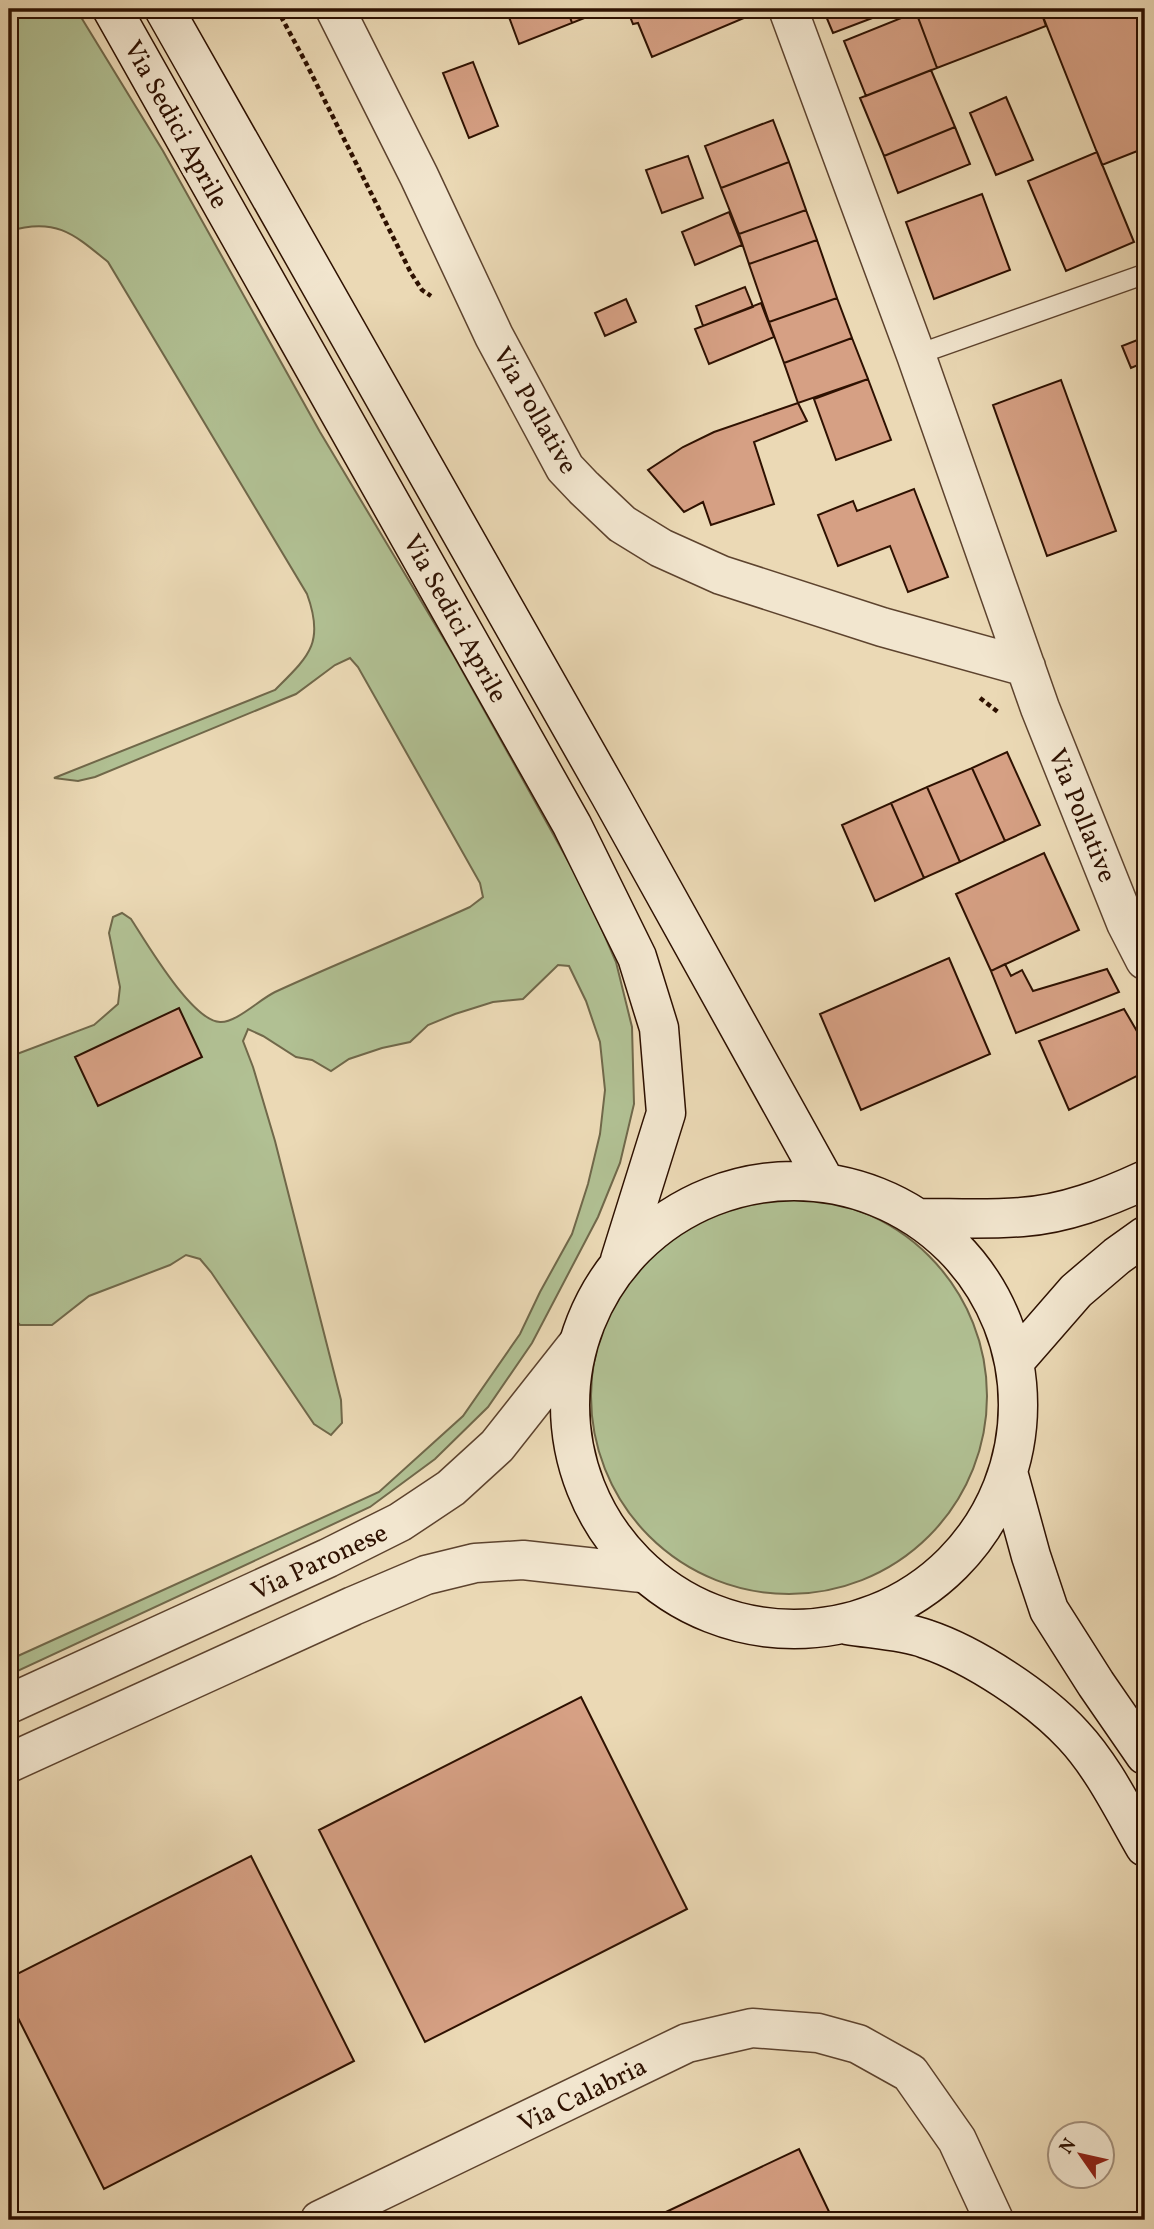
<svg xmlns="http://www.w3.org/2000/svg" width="1154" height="2229" font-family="Vollkorn,serif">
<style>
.green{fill:#b1c093;stroke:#70684a;stroke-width:2}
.building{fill:#d6a084;stroke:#2e1101;stroke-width:2}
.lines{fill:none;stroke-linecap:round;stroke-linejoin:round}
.service-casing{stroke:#5d432e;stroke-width:22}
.minor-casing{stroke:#5d432e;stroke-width:41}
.tertiary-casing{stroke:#5d432e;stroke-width:41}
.secondary-casing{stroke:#2e1101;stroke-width:41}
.path{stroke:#2e1101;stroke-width:4.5;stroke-dasharray:5 3.5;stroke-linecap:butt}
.service{stroke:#f2e6cf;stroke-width:19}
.minor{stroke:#f2e6cf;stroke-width:38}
.tertiary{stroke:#f2e6cf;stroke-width:38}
.secondary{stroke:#f2e6cf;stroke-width:38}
.labels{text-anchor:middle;stroke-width:7;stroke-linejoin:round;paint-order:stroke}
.street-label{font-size:26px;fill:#2e1101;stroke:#f2e6cf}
</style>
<rect width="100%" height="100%" fill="#ebd9b5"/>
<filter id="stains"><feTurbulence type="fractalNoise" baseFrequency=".00286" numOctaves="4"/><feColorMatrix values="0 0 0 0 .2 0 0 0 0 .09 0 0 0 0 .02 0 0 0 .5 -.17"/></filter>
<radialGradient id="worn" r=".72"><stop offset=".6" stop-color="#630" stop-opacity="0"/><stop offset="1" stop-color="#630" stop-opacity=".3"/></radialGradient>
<!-- green -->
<path class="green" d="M9,9H76L163,151L320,432L454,656L587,895L616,962L632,1027L634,1104L620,1163L598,1217L532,1343L488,1407L435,1459L370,1507L9,1675V1660L379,1492L463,1416L520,1334L540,1292L572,1234L588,1184L600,1134L605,1090L600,1042L586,1001L569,966L558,965L523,999L493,1002L455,1014L428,1025L410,1042L382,1048L349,1059L331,1071L312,1060L296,1057L263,1036L248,1029L243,1041L253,1067L275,1141L341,1400L342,1423L331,1435L314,1424L211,1272L200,1259L186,1255L170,1265L89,1296L52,1325H20L9,1313C9,1294 12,1273 9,1254V1057L94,1025L118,1004L120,987L109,933L113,917L122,913L131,919C146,942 192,1021 220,1022C236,1023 260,999 275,992C340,962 406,936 470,907L483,897L480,883L358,667L350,658L335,665L296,694L95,777L78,781L54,778L275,690C309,656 325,643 307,594L108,262C74,234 56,217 9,231Z
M591 1396a198 198 0 1 1 396 0a198 198 0 1 1-396 0Z"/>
<!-- building -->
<path class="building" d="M506,9H567L572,23L519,44Z
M567,9H607L572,23Z
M627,9H740L744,18L652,57L638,23L633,24Z
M823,9H896L833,33Z
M924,9H1040L1046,26L937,68L916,12Z
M1040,9H1145V148L1102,165Z
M916,12L937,68L866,96L844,41Z
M473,62L498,126L469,138L443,73Z
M931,70L955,127L884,156L860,98Z
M1006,97L1033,160L996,175L970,113Z
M773,120L789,162L721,188L705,146Z
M955,127L970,164L898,193L884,156Z
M1097,152L1134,242L1066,271L1028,181Z
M688,156L703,198L662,213L646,170Z
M789,162L806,210L739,234L721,188Z
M982,194L1010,270L934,299L906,222Z
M806,210L817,240L749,264L739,234Z
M729,212L742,245L695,265L682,232Z
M817,240L837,298L769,322L749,264Z
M745,287L753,307L703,326L696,306Z
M837,298L852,338L784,363L769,322Z
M626,299L636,322L605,336L595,313Z
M761,303L774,337L709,364L695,329Z
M1145,337V362L1131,368L1122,346Z
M852,338L868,379L798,403L784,363Z
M868,379L891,440L836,460L814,399Z
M1061,380L1116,531L1047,556L993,405Z
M798,403L807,421L754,442L774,504L711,525L703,502L684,512L648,470L683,447L714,432Z
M914,489L948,577L908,592L890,546L838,566L818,515L853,501L857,511Z
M1007,752L1040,825L1005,841L972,768Z
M972,768L1005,841L960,862L927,787Z
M927,787L960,862L924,878L891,803Z
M891,803L924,878L875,901L842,825Z
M1044,853L1079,930L991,971L956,894Z
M949,958L990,1054L861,1110L820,1014Z
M1005,964L1011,976L1022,970L1033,991L1107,969L1119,992L1016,1033L991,971Z
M179,1008L202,1057L98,1106L75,1057Z
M1124,1009L1138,1033L1145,1030V1072L1069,1110L1039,1041Z
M581,1697L687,1909L425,2042L319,1830Z
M251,1856L354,2061L104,2189L9,2000V1978Z
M799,2149L833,2220H649Z"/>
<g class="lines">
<!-- service casing -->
<g class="service-casing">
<path id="service" d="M916,355L1145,274"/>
</g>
<!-- minor casing -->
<g class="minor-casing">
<path id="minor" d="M335,9L419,176L494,336L565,468L584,488L622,524L661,548L721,575L882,627L1026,667
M788,9L916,355L1040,708L1126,923L1145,960
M320,2220L687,2043L752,2028L818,2033L858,2044L910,2073L957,2140L994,2220"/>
</g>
<!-- tertiary casing -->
<g class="tertiary-casing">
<path id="tertiary" d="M9,1704L328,1558L400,1522L451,1488L497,1446L576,1346
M9,1763L353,1606L426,1575L475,1563L523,1560L642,1573"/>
</g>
<!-- secondary casing -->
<g class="secondary-casing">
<path id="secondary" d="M112,9L572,825L637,957L659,1028L666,1113L620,1260
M164,9L610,795L825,1182
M570 1405a224 224 0 1 1 448 0a224 224 0 1 1-448 0Z
M920,1218C954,1218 988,1220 1022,1217C1065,1214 1106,1198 1145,1180
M1015,1361L1076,1291L1117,1256L1145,1236
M1008,1472L1031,1556L1049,1610L1096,1684L1145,1755
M847,1625C871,1629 905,1631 926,1639C974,1655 1039,1698 1073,1735C1103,1767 1123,1809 1145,1847"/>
</g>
<!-- path -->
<path class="path" d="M277,9L306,63L411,273L422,290L431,296
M9,10L11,9
M980,698L998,712"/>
<!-- service -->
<use href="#service" class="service"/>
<!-- minor -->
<use href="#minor" class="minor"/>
<!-- tertiary -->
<use href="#tertiary" class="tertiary"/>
<!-- secondary -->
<use href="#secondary" class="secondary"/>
</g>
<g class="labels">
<!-- street labels -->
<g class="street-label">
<text transform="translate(177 124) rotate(61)" y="9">Via Sedici Aprile</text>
<text transform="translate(536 410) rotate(60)" y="9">Via Pollative</text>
<text transform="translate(456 618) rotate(61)" y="9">Via Sedici Aprile</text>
<text transform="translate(1083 815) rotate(68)" y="9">Via Pollative</text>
<text transform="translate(319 1561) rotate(-25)" y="9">Via Paronese</text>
<text transform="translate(582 2094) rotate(-26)" y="9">Via Calabria</text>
</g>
</g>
<!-- margin -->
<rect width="1154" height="2229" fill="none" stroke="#ebd9b5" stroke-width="35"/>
<rect x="10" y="10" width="1133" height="2208" fill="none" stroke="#2e1101" stroke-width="3.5"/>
<rect x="18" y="18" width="1119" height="2194" fill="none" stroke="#2e1101" stroke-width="2"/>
<!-- north arrow -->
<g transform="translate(1081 2155) rotate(304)"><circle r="33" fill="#f2e6cf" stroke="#a4917d" stroke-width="2"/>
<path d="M0-5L12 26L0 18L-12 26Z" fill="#8f2418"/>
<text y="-10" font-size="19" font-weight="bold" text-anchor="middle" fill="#2e1101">N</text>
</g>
<rect width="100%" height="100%" filter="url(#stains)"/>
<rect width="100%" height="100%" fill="url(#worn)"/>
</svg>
